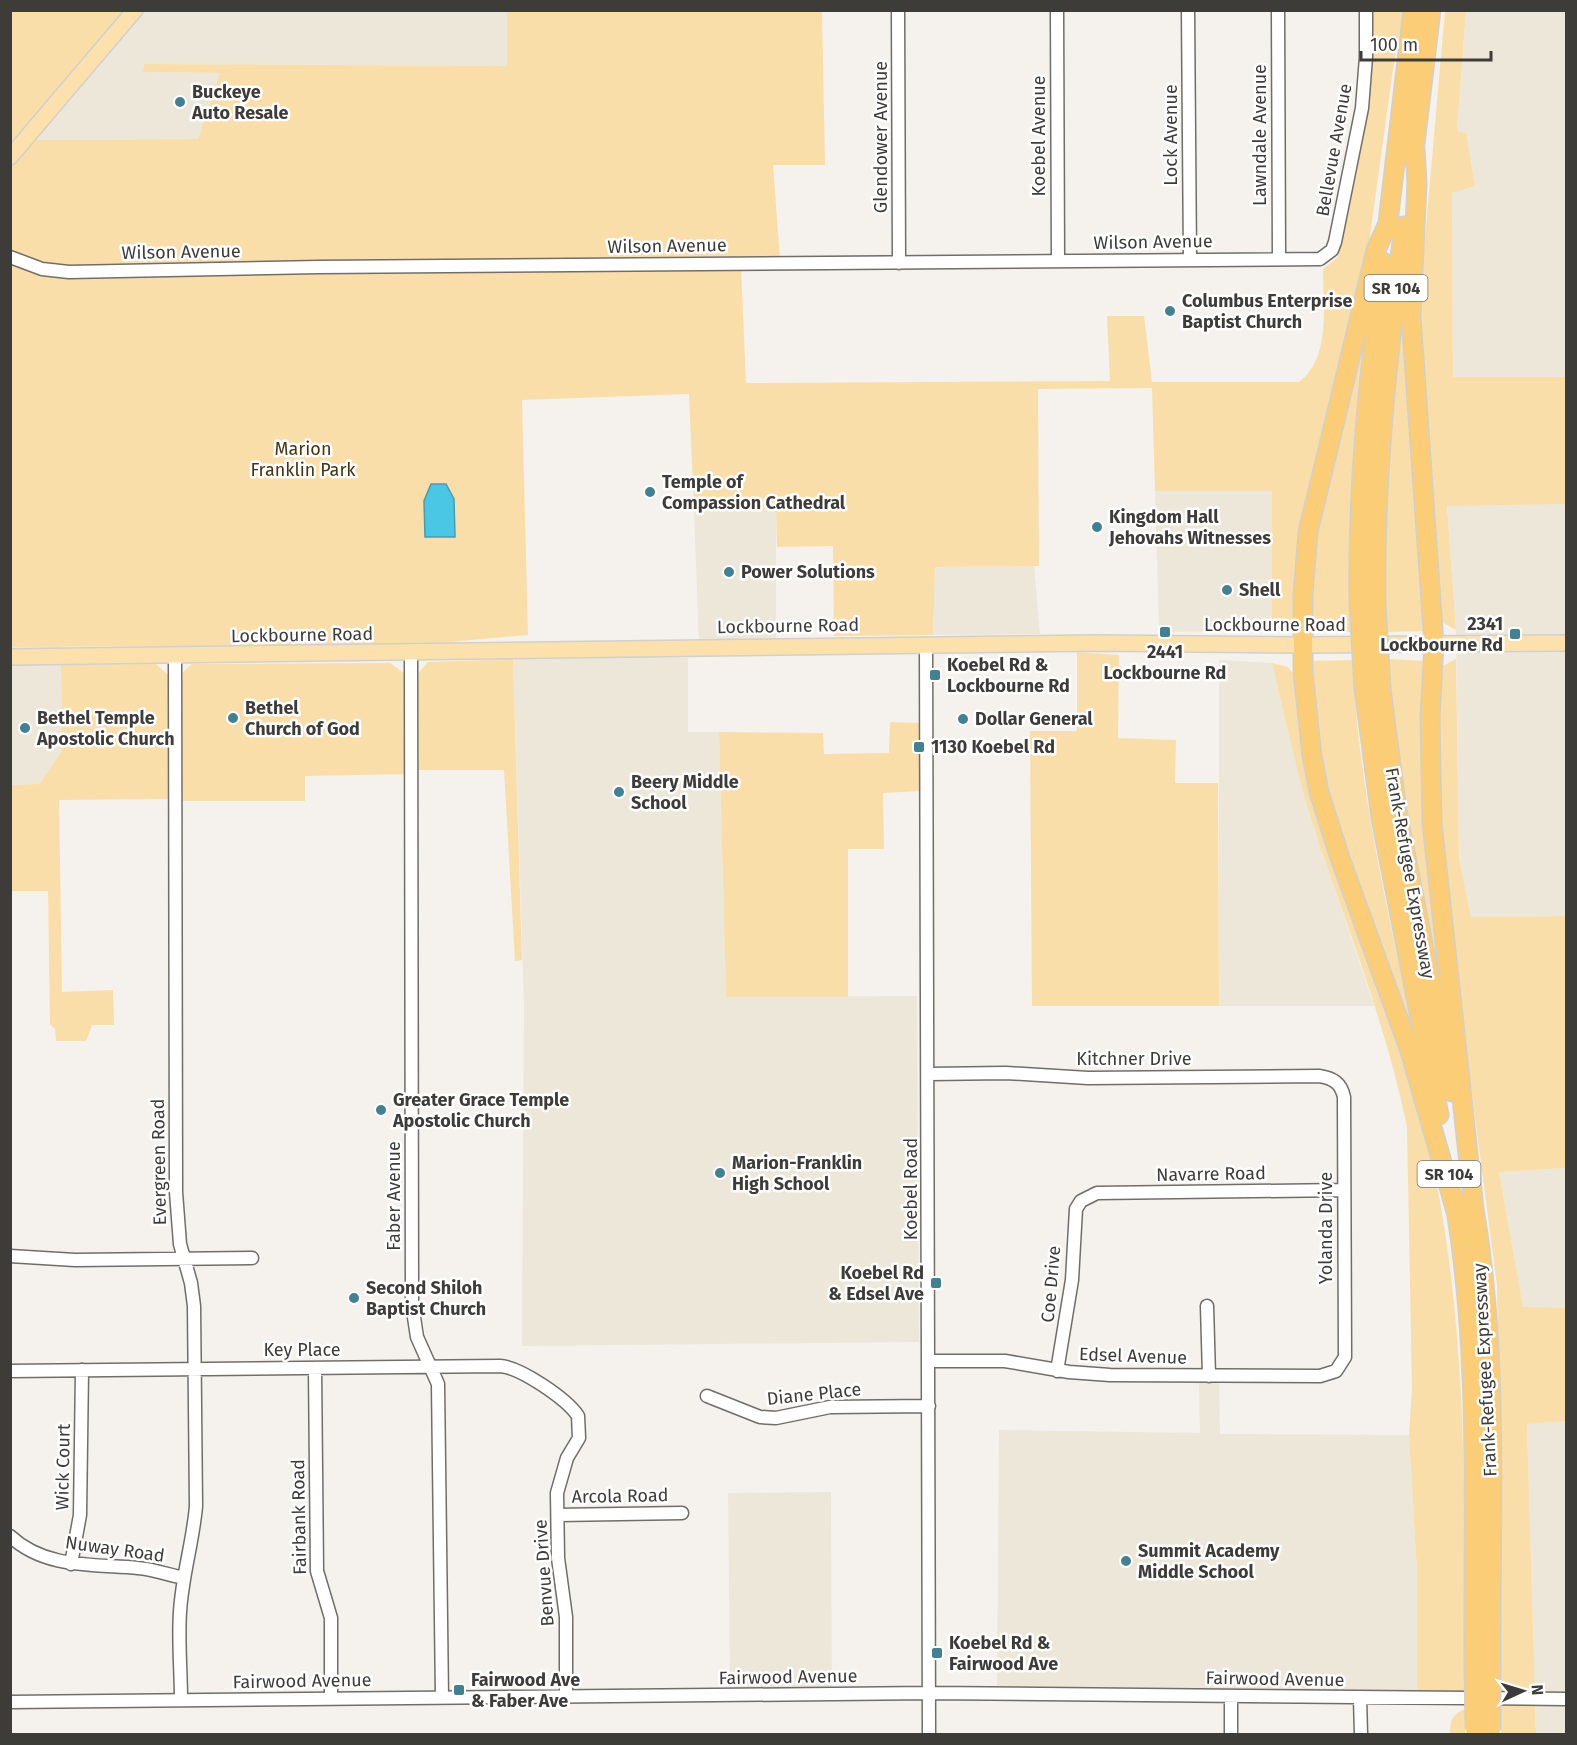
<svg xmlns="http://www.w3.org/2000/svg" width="1577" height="1745" font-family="'Fira Sans',sans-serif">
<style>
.built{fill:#ede7da}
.green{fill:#fadea9}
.water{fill:#49c7e4;stroke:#459db1;stroke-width:1.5}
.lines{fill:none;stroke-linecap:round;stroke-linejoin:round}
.minor-casing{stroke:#716e69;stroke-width:15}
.major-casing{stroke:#d0d0cf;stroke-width:18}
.highway-casing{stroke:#d0d0cf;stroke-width:21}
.minor{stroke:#fff;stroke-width:12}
.major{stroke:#fce1ad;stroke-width:15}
.highway{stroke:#facd76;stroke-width:18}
.highway-bridge-casing{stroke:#d0d0cf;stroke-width:21;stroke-linecap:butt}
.highway-bridge{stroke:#facd76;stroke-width:18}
.poi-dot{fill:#408293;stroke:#fff;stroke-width:2}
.labels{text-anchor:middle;stroke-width:5;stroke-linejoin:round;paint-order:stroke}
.shield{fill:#fff;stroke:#777674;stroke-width:1.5}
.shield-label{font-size:16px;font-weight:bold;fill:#3d3c39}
.poi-label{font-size:18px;font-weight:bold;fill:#3d3c39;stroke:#fff;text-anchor:start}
.street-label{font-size:18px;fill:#3d3c39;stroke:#fff}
.park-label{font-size:18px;fill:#46340e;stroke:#fff}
</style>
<rect width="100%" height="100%" fill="#f5f1ec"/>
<!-- built -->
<path class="built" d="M127,11H507V66L144,64L143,72L220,73L198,139L33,140L22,132Z
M1466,11H1566V377H1453L1452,192L1475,186L1457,132Z
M1155,491H1272V631L1159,632Z
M1566,504V916L1471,917L1459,858L1456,630L1447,505Z
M694,509L776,510V645L699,647Z
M1034,566L1040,634L933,635L935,567Z
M61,646L62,751L39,784L11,785L10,647Z
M648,657L688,658V732H719L726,997L917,996L919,1342L522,1346L524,1004L513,659Z
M1219,660L1272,663L1311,819L1374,1006H1219Z
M1566,1168V1308H1523L1499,1172Z
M1199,1382L1219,1383L1220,1434L1409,1435L1417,1571V1691L997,1687L999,1430L1200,1433Z
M1566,1421V1734H1536L1527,1423Z
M831,1492L832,1689L730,1690L728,1493Z"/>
<!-- green -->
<path class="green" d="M11,11H127L11,146Z
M507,11H822L825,165H773L780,258L59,267L33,261L11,251L10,169L33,140L198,139L220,73L143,72L144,64L507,66Z
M1373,11H1404L1393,69L1366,265L1296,615L1290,624L1272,631V491H1155L1152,388L1038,389L1039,566L935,567L933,635L834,636L833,546L777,547L776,510L694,509L689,394L522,400L528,635L417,645L11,647L10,263L23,269L57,276L741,267L746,383L1110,381L1107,316H1144L1152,382H1299C1331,358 1323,306 1323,269L1338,257L1369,100L1373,64Z
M1445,11H1466L1457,131L1466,133L1475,186L1452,193L1453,377H1566V504L1447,506L1456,630L1440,621L1435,609L1420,295Z
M1406,282L1426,631L1387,632C1379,514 1392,399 1406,282Z
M1364,337C1354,435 1348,533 1351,632L1312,631L1309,589L1313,541Z
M1077,652L1119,655L1118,738L1176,740L1175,783H1218L1219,1006H1032L1030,731H1077Z
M513,659L522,960L515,961L504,770H416V676L428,662Z
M1388,659L1425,661L1443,1007L1397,757Z
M1456,659L1459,858L1471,917L1566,916V1168L1499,1172L1523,1307L1566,1308V1421L1527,1424L1535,1694L1501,1693L1497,1285L1443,874L1437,731L1441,667Z
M1353,660C1357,788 1390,916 1415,1042C1373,931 1304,780 1312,661Z
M390,663L405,674L408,774L305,776V801H181L180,675L192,664Z
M1272,663L1288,667L1300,683L1299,726L1303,749C1349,886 1403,1023 1433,1165C1469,1338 1465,1515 1464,1691H1417V1571L1409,1435L1412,1388L1407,1127C1386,1023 1345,923 1312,822C1296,770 1285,716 1272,663Z
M156,664L170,677L171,799L59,800L62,992L113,990L114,1025H92L86,1041H56L55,1029L50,1024L48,891H11L10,785L39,784L62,751L61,665Z
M890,722L919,723L920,791L883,793L884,849H848V997H726L719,732L823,733L824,754L889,753Z
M1535,1705L1536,1734H1501V1706Z
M1465,1709V1734H1450C1450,1721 1452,1714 1465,1709Z"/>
<!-- water -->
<path class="water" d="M431,484H446L454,499L455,537H425L424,501Z"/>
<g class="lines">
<!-- minor casing -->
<g class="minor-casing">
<path id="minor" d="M898,10L899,263
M1057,10L1058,261
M1188,10L1190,260
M1278,10L1279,259
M10,257L42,269L69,272L319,267L1320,259L1332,250L1335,242L1362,108L1366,57V10
M926,645L929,1734
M411,653L412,1304L417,1337L438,1384L442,1698
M175,656L176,1192L180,1244L191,1283L194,1306L196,1506C193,1542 182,1576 180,1612C178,1641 181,1671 181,1700
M929,1074L1006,1073L1088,1078L1319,1076C1333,1078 1341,1083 1344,1097L1345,1357L1336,1371L1320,1376L1110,1375L1069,1372L1005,1361H930
M10,1256L75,1260L252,1258
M1207,1306L1209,1376
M315,1368L317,1571L331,1618V1699
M10,1371L500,1366C520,1367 567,1399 578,1416L579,1438L567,1458L557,1493L558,1558L566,1617V1697
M1057,1371L1072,1280L1076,1209L1081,1201L1097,1193L1344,1190
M707,1396L760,1417L776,1418L830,1407L929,1406
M558,1515L682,1513
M10,1536C45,1569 95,1564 138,1568C153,1569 169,1575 184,1578
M71,1564L80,1515L82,1370
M1360,1698L1361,1734
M10,1702L929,1693L1566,1699
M1231,1734V1697"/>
</g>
<!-- major casing -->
<g class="major-casing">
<path id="major" d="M10,157L135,10
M10,657L1098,643L1304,645L1566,643"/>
</g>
<!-- highway casing -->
<g class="highway-casing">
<path id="highway" d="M1415,149L1417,183L1411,316L1434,644L1430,717L1432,822L1474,1209
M1413,160L1431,10
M1389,221L1376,250L1308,532L1303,595V672L1312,756L1319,792L1340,858L1410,1051L1456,1211
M1387,231L1413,10
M1376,603C1374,476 1388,352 1404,226
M1359,604C1357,488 1369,376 1383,262
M1364,689L1381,818L1439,1115
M1381,689L1397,811L1452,1092
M1454,1198C1481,1352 1473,1511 1474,1666
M1472,1198C1500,1349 1490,1512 1491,1666"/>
</g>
<!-- minor -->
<use href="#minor" class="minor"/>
<!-- major -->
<use href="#major" class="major"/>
<!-- highway -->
<use href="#highway" class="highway"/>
<!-- highway-bridge casing -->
<g class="highway-bridge-casing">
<path id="highway-bridge" d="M1376,603L1381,689
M1359,604L1364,689
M1474,1666L1475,1729
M1491,1730V1666"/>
</g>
<!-- highway-bridge -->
<use href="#highway-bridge" class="highway-bridge"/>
</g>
<!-- markers -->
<g class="poi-dot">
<circle cx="180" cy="102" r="6"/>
<circle cx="1170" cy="311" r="6"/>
<circle cx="650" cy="492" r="6"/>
<circle cx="1097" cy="527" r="6"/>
<circle cx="729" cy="572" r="6"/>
<circle cx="1227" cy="590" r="6"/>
<rect x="1159" y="626" width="12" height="12" rx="3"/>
<rect x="1509" y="628" width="12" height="12" rx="3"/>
<rect x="929" y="669" width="12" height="12" rx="3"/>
<circle cx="233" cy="718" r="6"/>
<circle cx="963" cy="719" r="6"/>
<circle cx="25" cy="728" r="6"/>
<rect x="913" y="741" width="12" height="12" rx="3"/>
<circle cx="619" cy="792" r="6"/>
<circle cx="381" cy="1110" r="6"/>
<circle cx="720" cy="1173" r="6"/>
<rect x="930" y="1277" width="12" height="12" rx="3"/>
<circle cx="354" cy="1298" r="6"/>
<circle cx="1126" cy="1561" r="6"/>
<rect x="931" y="1647" width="12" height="12" rx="3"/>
<rect x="453" y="1684" width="12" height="12" rx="3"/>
</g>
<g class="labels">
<!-- shield labels -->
<g class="shield">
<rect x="1364.5" y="275" width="63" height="26" rx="4.5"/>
<rect x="1417.5" y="1161" width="63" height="26" rx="4.5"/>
</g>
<g class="shield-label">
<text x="1396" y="294">SR 104</text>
<text x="1449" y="1180">SR 104</text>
</g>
<!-- poi labels -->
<g class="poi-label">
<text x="192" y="98">Buckeye<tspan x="192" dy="21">Auto Resale</tspan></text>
<text x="1182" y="307">Columbus Enterprise<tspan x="1182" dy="21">Baptist Church</tspan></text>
<text x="662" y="488">Temple of<tspan x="662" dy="21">Compassion Cathedral</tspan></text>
<text x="1109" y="523">Kingdom Hall<tspan x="1109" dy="21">Jehovahs Witnesses</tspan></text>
<text x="741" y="578">Power Solutions</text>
<text x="1239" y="596">Shell</text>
<text x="1503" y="630" text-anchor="end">2341<tspan x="1503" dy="21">Lockbourne Rd</tspan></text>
<text x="1165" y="658" text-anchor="middle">2441<tspan x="1165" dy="21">Lockbourne Rd</tspan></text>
<text x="947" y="671">Koebel Rd &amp;<tspan x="947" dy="21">Lockbourne Rd</tspan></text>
<text x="245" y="714">Bethel<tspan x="245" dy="21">Church of God</tspan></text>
<text x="37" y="724">Bethel Temple<tspan x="37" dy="21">Apostolic Church</tspan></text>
<text x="975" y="725">Dollar General</text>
<text x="931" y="753">1130 Koebel Rd</text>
<text x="631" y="788">Beery Middle<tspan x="631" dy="21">School</tspan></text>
<text x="393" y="1106">Greater Grace Temple<tspan x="393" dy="21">Apostolic Church</tspan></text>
<text x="732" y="1169">Marion-Franklin<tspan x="732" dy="21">High School</tspan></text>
<text x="924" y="1279" text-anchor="end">Koebel Rd<tspan x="924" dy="21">&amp; Edsel Ave</tspan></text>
<text x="366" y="1294">Second Shiloh<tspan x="366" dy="21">Baptist Church</tspan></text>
<text x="1138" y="1557">Summit Academy<tspan x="1138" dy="21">Middle School</tspan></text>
<text x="949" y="1649">Koebel Rd &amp;<tspan x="949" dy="21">Fairwood Ave</tspan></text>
<text x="471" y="1686">Fairwood Ave<tspan x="471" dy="21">&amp; Faber Ave</tspan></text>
</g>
<!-- street labels -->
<g class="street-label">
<text transform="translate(1171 135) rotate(-90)" y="6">Lock Avenue</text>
<text transform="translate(1260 135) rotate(-90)" y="6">Lawndale Avenue</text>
<text transform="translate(1039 136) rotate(-90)" y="6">Koebel Avenue</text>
<text transform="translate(881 137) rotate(-90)" y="6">Glendower Avenue</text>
<text transform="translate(1334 150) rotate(-80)" y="6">Bellevue Avenue</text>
<text transform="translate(1153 242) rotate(-1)" y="6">Wilson Avenue</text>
<text transform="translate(667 246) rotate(-1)" y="6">Wilson Avenue</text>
<text transform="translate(181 252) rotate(-1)" y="6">Wilson Avenue</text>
<text x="1275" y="631">Lockbourne Road</text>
<text transform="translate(788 626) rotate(-1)" y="6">Lockbourne Road</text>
<text transform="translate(302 635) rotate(-1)" y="6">Lockbourne Road</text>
<text transform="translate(1410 873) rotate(80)" y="6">Frank-Refugee Expressway</text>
<text x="1134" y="1065">Kitchner Drive</text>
<text transform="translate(159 1162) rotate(-91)" y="6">Evergreen Road</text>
<text transform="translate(1211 1174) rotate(-1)" y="6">Navarre Road</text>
<text transform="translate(911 1189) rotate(-90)" y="6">Koebel Road</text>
<text transform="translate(394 1196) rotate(-90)" y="6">Faber Avenue</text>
<text transform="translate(1326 1228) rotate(-90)" y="6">Yolanda Drive</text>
<text transform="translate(1051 1284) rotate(-85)" y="6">Coe Drive</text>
<text x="302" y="1356">Key Place</text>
<text transform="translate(1133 1356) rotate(2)" y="6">Edsel Avenue</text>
<text transform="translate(1485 1370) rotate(-93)" y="6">Frank-Refugee Expressway</text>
<text transform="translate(814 1394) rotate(-6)" y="6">Diane Place</text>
<text transform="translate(63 1467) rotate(-89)" y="6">Wick Court</text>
<text transform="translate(620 1496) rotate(-1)" y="6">Arcola Road</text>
<text transform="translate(299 1517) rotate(-91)" y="6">Fairbank Road</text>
<text transform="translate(115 1549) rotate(8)" y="6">Nuway Road</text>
<text transform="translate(544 1573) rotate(-94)" y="6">Benvue Drive</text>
<text transform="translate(788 1677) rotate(-1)" y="6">Fairwood Avenue</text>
<text transform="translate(1275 1679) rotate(1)" y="6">Fairwood Avenue</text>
<text transform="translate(302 1681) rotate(-1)" y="6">Fairwood Avenue</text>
</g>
<!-- park labels -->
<g class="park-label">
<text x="303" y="455">Marion<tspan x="303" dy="21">Franklin Park</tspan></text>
</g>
</g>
<!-- border -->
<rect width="1577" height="1745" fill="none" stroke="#3d3c39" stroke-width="24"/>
<!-- north arrow -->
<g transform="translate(1523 1691) rotate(86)" stroke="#ffffff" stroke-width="4.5" paint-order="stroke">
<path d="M0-4.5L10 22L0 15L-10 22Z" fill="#3d3c39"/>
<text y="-9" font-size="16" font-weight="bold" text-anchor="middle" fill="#3d3c39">N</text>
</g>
<!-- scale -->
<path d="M1361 51v9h130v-9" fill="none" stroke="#3d3c39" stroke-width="3"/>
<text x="1370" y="51" font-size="18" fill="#3d3c39" stroke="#ffffff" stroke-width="4.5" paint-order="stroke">100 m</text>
</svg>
